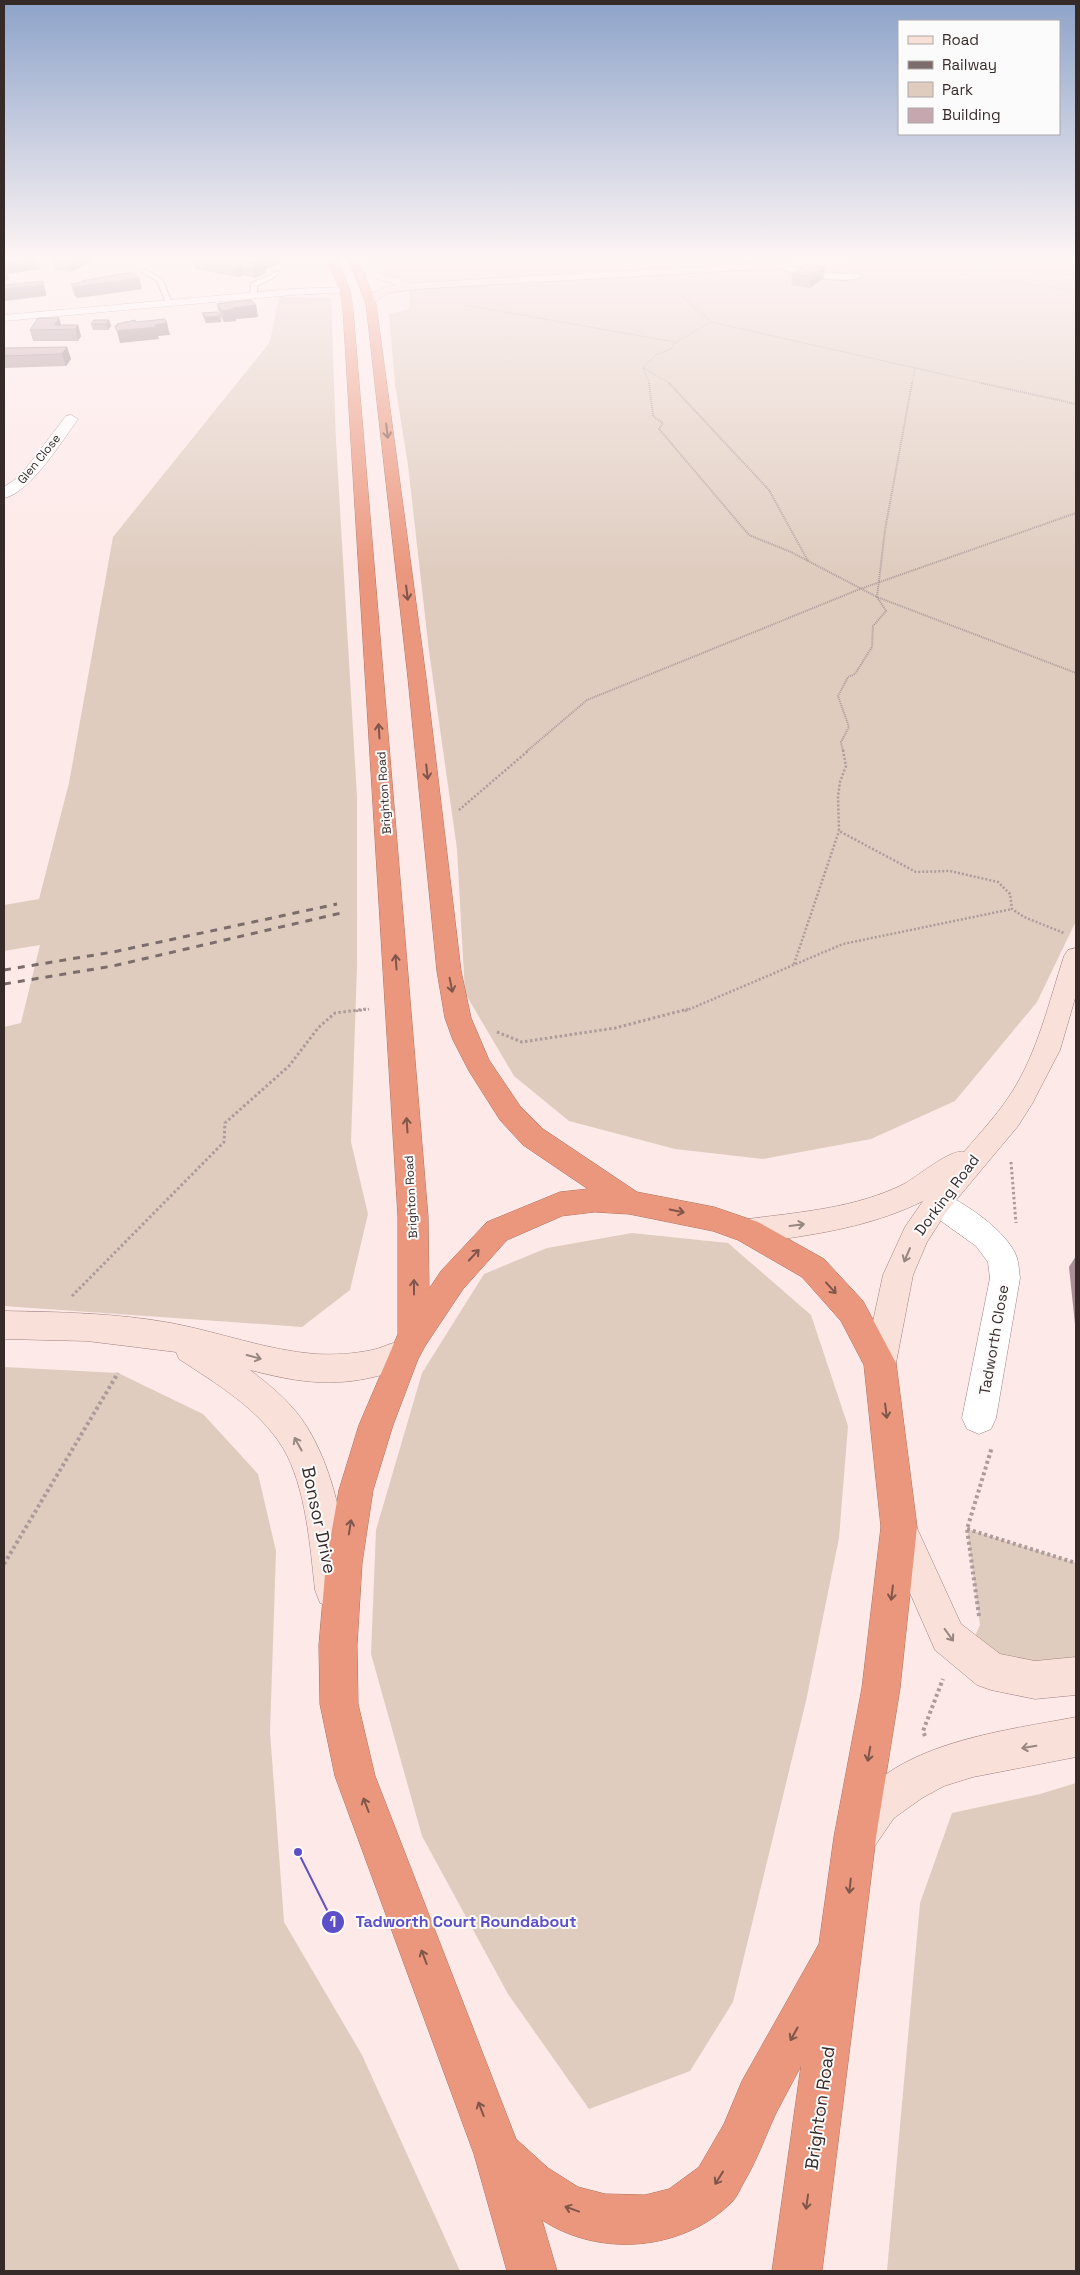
<svg xmlns="http://www.w3.org/2000/svg" width="1080" height="2275" font-family="'Space Grotesk',sans-serif">
<style>
.green{fill:#dfccbf}
.lines{fill:none;stroke-linecap:round;stroke-linejoin:round}
.lane-casing{stroke:#9e8080;stroke-width:2}
.street-casing{stroke:#9e8080;stroke-width:1}
.secondary-casing{stroke:#9e8080;stroke-width:1}
.highway-casing{stroke:#ac7160;stroke-width:1}
.path-far4{stroke:#ac9b9a;stroke-width:1;stroke-dasharray:1 1;stroke-linecap:butt}
.path-far3{stroke:#ac9b9a;stroke-width:2;stroke-dasharray:1 1;stroke-linecap:butt}
.path-far2{stroke:#ac9b9a;stroke-width:2.5;stroke-dasharray:2 2;stroke-linecap:butt}
.path-far1{stroke:#ac9b9a;stroke-width:3;stroke-dasharray:2.5 2.5;stroke-linecap:butt}
.path{stroke:#ac9b9a;stroke-width:4;stroke-dasharray:3 3;stroke-linecap:butt}
.lane{fill:#fff;fill-rule:evenodd}
.street{fill:#fff;fill-rule:evenodd}
.secondary{fill:#f9e0d8;fill-rule:evenodd}
.highway{fill:#eb977d;fill-rule:evenodd}
.rail{stroke:#7c6d6c;stroke-width:3;stroke-dasharray:7 7;stroke-linecap:butt}
.wall{fill:#aa9096}
.shaded-wall{fill:#8b757a}
.building{fill:#c6a7af;stroke:#8b757a}
.oneway{stroke:#7f564b}
.oneway2{stroke:#988681}
.labels{text-anchor:middle;stroke-width:4;stroke-linejoin:round;paint-order:stroke}
.far-street-label{font-size:12px;fill:#372b2a;stroke:#fbfbfb}
.street-label{font-size:15px;fill:#372b2a;stroke:#fbfbfb}
.near-street-label{font-size:18px;fill:#372b2a;stroke:#fbfbfb}
.leader{fill:none;stroke:#5c4fc7;stroke-width:2}
.callout-dot{fill:#5c4fc7;stroke:#fbfbfb;stroke-width:2}
.mark-label{font-size:15px;text-anchor:middle;font-weight:bold;fill:#fff}
.callout-label{font-size:16px;text-anchor:middle;font-weight:bold;fill:#5c4fc7;stroke:#fbfbfb;stroke-width:4;stroke-linejoin:round;paint-order:stroke}
</style>
<rect width="100%" height="100%" fill="#fde9e8"/>
<!-- green -->
<path class="green" d="M361,255H1076V921L1037,1002L955,1101L871,1139L763,1159L675,1149L569,1121L514,1076L465,993L457,849L429,651L408,465L395,384L389,314L409,309V289L426,284C403,279 374,276 361,255Z
M279,297L331,298L336,441L357,797V966L351,1142L368,1214L350,1290L302,1327L4,1306V1027L21,1023L40,945L4,951V905L39,899L69,783L113,537L270,342Z
M632,1233L728,1243L811,1315L848,1426L839,1538L806,1701L733,2002L690,2071L589,2109L508,1994L422,1836L371,1654L376,1530L422,1373L484,1274L547,1248Z
M4,1367L118,1373L203,1414L258,1474L276,1551L270,1732L284,1922L362,2055L460,2271H4Z
M967,1529L1076,1563V1676L1054,1679L967,1653L980,1625Z
M1076,1783V2271H887L920,1903L952,1813L1040,1794Z"/>
<g class="lines">
<!-- lane casing -->
<g class="lane-casing">
<path id="lane" d="M779,264L818,273L859,274L862,276C847,286 794,274 777,267V265Z
M144,269L162,279L173,305L166,303L157,281L142,272L141,271Z
M274,271L279,272L275,277L257,286V296L250,298L251,283L271,275Z"/>
</g>
<!-- street casing -->
<g class="street-casing">
<path id="street" d="M345,287L349,288V292L292,295L4,321V315L292,289Z
M71,415L78,419C62,441 30,493 4,498V487L20,476L66,416Z
M937,1191C962,1200 1009,1232 1017,1258C1019,1265 1019,1272 1020,1278L996,1418L991,1429L979,1434L967,1429L962,1418L990,1278L988,1262L976,1246L927,1211L923,1203L927,1195Z"/>
</g>
<!-- secondary casing -->
<g class="secondary-casing">
<path id="secondary" d="M903,255H955L950,258L417,289L388,293L370,305L365,302C373,290 383,287 397,285L371,277L352,264L353,262H361L378,273L413,283Z
M1076,948V995L1060,1050L1032,1104L1018,1126L947,1211L927,1242L913,1275L896,1363L891,1373L880,1377L869,1373L864,1363L883,1275L905,1227L923,1201C879,1223 831,1232 783,1239C767,1241 752,1245 738,1240L733,1231L738,1222L748,1219C801,1212 856,1208 904,1184C917,1177 951,1148 964,1152C980,1133 998,1114 1012,1092C1038,1051 1049,1002 1064,956L1068,950Z
M4,1311C59,1312 116,1313 171,1323C219,1332 266,1350 315,1354C334,1355 353,1354 372,1350C390,1346 397,1337 415,1344L420,1354L415,1364C352,1388 315,1387 250,1370C271,1386 293,1404 307,1427C331,1466 341,1513 347,1558C349,1568 352,1579 351,1589C351,1593 348,1599 346,1603L333,1608L320,1603L315,1590C310,1546 306,1487 283,1448C259,1409 217,1384 179,1359L176,1352L87,1341L4,1339Z
M899,1509L911,1515L961,1624L1000,1654L1035,1661L1076,1657V1695L1035,1699L991,1690L977,1685L935,1650L881,1527L887,1515Z
M1076,1717V1757L973,1777L944,1786L922,1798L894,1818L874,1847L859,1853L844,1847L838,1832C875,1744 994,1733 1076,1717Z"/>
</g>
<!-- highway casing -->
<g class="highway-casing">
<path id="highway" d="M325,255H335L350,290L353,310L428,1217L429,1289L441,1271L487,1222L560,1192L588,1189L523,1145L500,1120L469,1071L453,1040L445,1018L437,971L408,678L366,304L347,255H357L376,304L426,678L461,971L471,1018L489,1060L520,1106L543,1129L637,1192L714,1207L758,1222L824,1259L863,1301L896,1363L917,1527L900,1688L876,1837L822,2271H772L801,2066C793,2082 784,2097 776,2113C765,2137 757,2160 744,2182C740,2189 737,2197 732,2202C683,2251 600,2258 542,2220L557,2271H507L474,2154L335,1776L320,1704L319,1645L326,1563L339,1490L359,1425L398,1334V1217L343,310L340,290ZM595,1212L629,1214L713,1231L738,1240L802,1277L841,1321L864,1365L881,1527L862,1688L834,1837L819,1944L742,2081L724,2124L699,2167L669,2189L645,2195L605,2194L578,2187L548,2168L516,2139L375,1776L358,1704L357,1645L362,1563L373,1490L393,1425L418,1359L425,1346L463,1289L507,1240L562,1216Z"/>
</g>
<!-- path-far4 -->
<path class="path-far4" d="M441,264L437,257L442,255
M965,267L1076,275
M958,274L1076,291
M677,292L711,322L986,384
M465,305L675,342
M643,368L671,384
M650,384L644,371V366L656,355L671,349L675,343L711,322
M912,384L915,368"/>
<!-- path-far3 -->
<path class="path-far3" d="M649,383L653,416L663,423L659,429L749,535L791,552L877,597L886,611L873,626L872,647L855,674L848,677L838,696L849,727L841,742L843,751
M669,383L769,490L808,561
M912,383L885,530L877,597L1076,673
M981,383L1076,404
M527,751L587,700L860,589L1076,513"/>
<!-- path-far2 -->
<path class="path-far2" d="M843,750L846,766L840,782L838,796L839,831L916,872L950,871L998,882L1010,894L1012,909L1024,917L1064,933
M459,810L529,750
M794,964L839,831
M356,1011L369,1009
M685,1011L843,944L1012,909"/>
<!-- path-far1 -->
<path class="path-far1" d="M497,1032L522,1042L615,1028L688,1009
M1011,1162L1016,1223
M72,1296L224,1142L225,1123L289,1066L318,1028L335,1013L366,1009"/>
<!-- path -->
<path class="path" d="M967,1529L1076,1563
M4,1564L118,1373
M979,1616L967,1529L992,1447
M925,1736L923,1731L943,1679"/>
<!-- lane -->
<use href="#lane" class="lane"/>
<!-- street -->
<use href="#street" class="street"/>
<!-- secondary -->
<use href="#secondary" class="secondary"/>
<!-- highway -->
<use href="#highway" class="highway"/>
<!-- rail -->
<path class="rail" d="M4,970L113,952L337,904
M4,984L113,966L341,913"/>
</g>
<!-- wall -->
<path class="wall" d="M62,255H108V256L79,267L80,268L71,272L56,270L53,259Z
M192,255H278L280,263L265,270L266,274L255,278L244,275L238,277L195,269Z
M4,256L40,269L8,274L9,279L4,280Z
M792,274L824,278L810,288L791,285Z
M139,278L142,289L77,298L74,295L71,284L81,282V281Z
M217,304L256,305L258,317L236,319V321L224,322L220,316L221,322L206,323L204,319L202,313L219,315Z
M59,318L61,325H78L81,336L78,341H33L30,330Z
M109,320L111,326L108,330H93L91,324Z
M67,347L71,359L66,366L4,368V350Z
M1076,1256V1334L1069,1267Z"/>
<!-- shaded-wall -->
<path class="shaded-wall" d="M81,255H108V256L79,267L80,268L71,272L68,261Z
M260,255H278L280,263L265,270L266,274L255,278L253,262L256,256Z
M37,258L40,269L8,274L9,279L4,280V274L7,273L4,263Z
M241,259L244,275L238,277L235,261Z
M825,267L824,278L810,288L811,277Z
M139,278L142,289L77,298L74,287Z
M43,281L46,292V296L4,301V289Z
M256,305L258,317L236,319V321L224,322L222,311L233,308Z
M220,316L221,322L206,323L205,317Z
M59,318L62,329L54,325Z
M109,320L111,326L108,330L106,324Z
M167,323L170,335L158,336L159,339L120,343L117,331L155,325Z
M78,325L81,336L78,341L75,329Z
M67,347L71,359L66,366L62,354Z"/>
<!-- building -->
<path class="building" d="M14,255H33L37,258L4,263V256Z
M62,255H81L68,261L53,259Z
M198,255H260L256,256L263,258L253,262L241,259L235,261Z
M806,264L825,267L811,277L792,274Z
M133,272L139,278L74,287L71,284L82,282L81,281Z
M43,281V285L4,289V285Z
M251,300L256,305L233,308L234,309L222,311L217,304Z
M217,312L220,316L205,317L202,313Z
M38,318H59L54,325H78L75,329L30,330Z
M165,319L167,323L155,325L156,327L117,331L115,326L118,325L117,324L135,320L136,322Z
M94,320H109L106,324H91Z
M67,347L62,354L4,356V350L5,348Z"/>
<!-- one-way arrows -->
<defs><path id="oneway-shaft" d="M-6 0H5M1.5-3L5.5 0L1.5 3" fill="none" stroke-width="1.6" stroke-linecap="round" stroke-linejoin="round" transform="scale(1.25)"/></defs>
<g class="oneway">
<use href="#oneway-shaft" transform="translate(387 431) rotate(83)"/>
<use href="#oneway-shaft" transform="translate(407 593) rotate(83)"/>
<use href="#oneway-shaft" transform="translate(379 731) rotate(-94)"/>
<use href="#oneway-shaft" transform="translate(427 772) rotate(84)"/>
<use href="#oneway-shaft" transform="translate(396 962) rotate(-94)"/>
<use href="#oneway-shaft" transform="translate(451 985) rotate(79)"/>
<use href="#oneway-shaft" transform="translate(407 1125) rotate(-94)"/>
<use href="#oneway-shaft" transform="translate(677 1211) rotate(12)"/>
<use href="#oneway-shaft" transform="translate(474 1255) rotate(-47)"/>
<use href="#oneway-shaft" transform="translate(414 1287) rotate(-90)"/>
<use href="#oneway-shaft" transform="translate(831 1288) rotate(48)"/>
<use href="#oneway-shaft" transform="translate(886 1411) rotate(83)"/>
<use href="#oneway-shaft" transform="translate(350 1527) rotate(-81)"/>
<use href="#oneway-shaft" transform="translate(892 1593) rotate(97)"/>
<use href="#oneway-shaft" transform="translate(869 1754) rotate(100)"/>
<use href="#oneway-shaft" transform="translate(366 1805) rotate(-111)"/>
<use href="#oneway-shaft" transform="translate(850 1886) rotate(96)"/>
<use href="#oneway-shaft" transform="translate(424 1957) rotate(-111)"/>
<use href="#oneway-shaft" transform="translate(794 2034) rotate(119)"/>
<use href="#oneway-shaft" transform="translate(481 2109) rotate(-111)"/>
<use href="#oneway-shaft" transform="translate(719 2178) rotate(122)"/>
<use href="#oneway-shaft" transform="translate(807 2202) rotate(98)"/>
<use href="#oneway-shaft" transform="translate(572 2209) rotate(-160)"/>
</g>
<g class="oneway2">
<use href="#oneway-shaft" transform="translate(797 1225) rotate(-7)"/>
<use href="#oneway-shaft" transform="translate(907 1255) rotate(113)"/>
<use href="#oneway-shaft" transform="translate(254 1357) rotate(15)"/>
<use href="#oneway-shaft" transform="translate(298 1444) rotate(-119)"/>
<use href="#oneway-shaft" transform="translate(949 1635) rotate(54)"/>
<use href="#oneway-shaft" transform="translate(1029 1747) rotate(171)"/>
</g>
<!-- sky -->
<linearGradient id="sky" x2="0" y2="1"><stop stop-color="#8da3c9"/><stop offset="0.45" stop-color="#fef5f5"/><stop offset="1" stop-color="#fef5f5" stop-opacity="0"/></linearGradient>
<rect width="1080" height="573" fill="url(#sky)"/>
<g class="labels">
<!-- far-street labels -->
<g class="far-street-label">
<text transform="translate(39 459) rotate(-51)" y="4">Glen Close</text>
<text transform="translate(384 793) rotate(-94)" y="4">Brighton Road</text>
<text transform="translate(411 1197) rotate(-93)" y="4">Brighton Road</text>
</g>
<!-- street labels -->
<g class="street-label">
<text transform="translate(947 1195) rotate(-53)" y="5">Dorking Road</text>
<text transform="translate(994 1340) rotate(-80)" y="5">Tadworth Close</text>
</g>
<!-- near-street labels -->
<g class="near-street-label">
<text transform="translate(319 1520) rotate(78)" y="6">Bonsor Drive</text>
<text transform="translate(820 2108) rotate(-82)" y="6">Brighton Road</text>
</g>
</g>
<!-- callouts -->
<path class="leader" d="M298 1852L333 1922"/>
<g class="callout-dot">
<circle cx="298" cy="1852" r="5"/>
<circle cx="333" cy="1922" r="12"/>
</g>
<g class="mark-label">
<text x="333" y="1927">1</text>
</g>
<g class="callout-label">
<text x="466" y="1927">Tadworth Court Roundabout</text>
</g>
<!-- border -->
<rect width="1080" height="2275" fill="none" stroke="#372b2a" stroke-width="10"/>
<!-- legend -->
<rect x="898" y="20" width="162" height="115" fill="#fbfbfb" stroke="#ada8a7"/>
<rect x="908" y="36" width="25" height="8" fill="#f9e0d8" stroke="#ada8a7"/>
<text x="942" y="45" font-size="15" fill="#372b2a">Road</text>
<rect x="908" y="61" width="25" height="8" fill="#7c6d6c" stroke="#ada8a7"/>
<text x="942" y="70" font-size="15" fill="#372b2a">Railway</text>
<rect x="908" y="82" width="25" height="15" fill="#dfccbf" stroke="#ada8a7"/>
<text x="942" y="95" font-size="15" fill="#372b2a">Park</text>
<rect x="908" y="108" width="25" height="15" fill="#c6a7af" stroke="#ada8a7"/>
<text x="942" y="120" font-size="15" fill="#372b2a">Building</text>
</svg>
